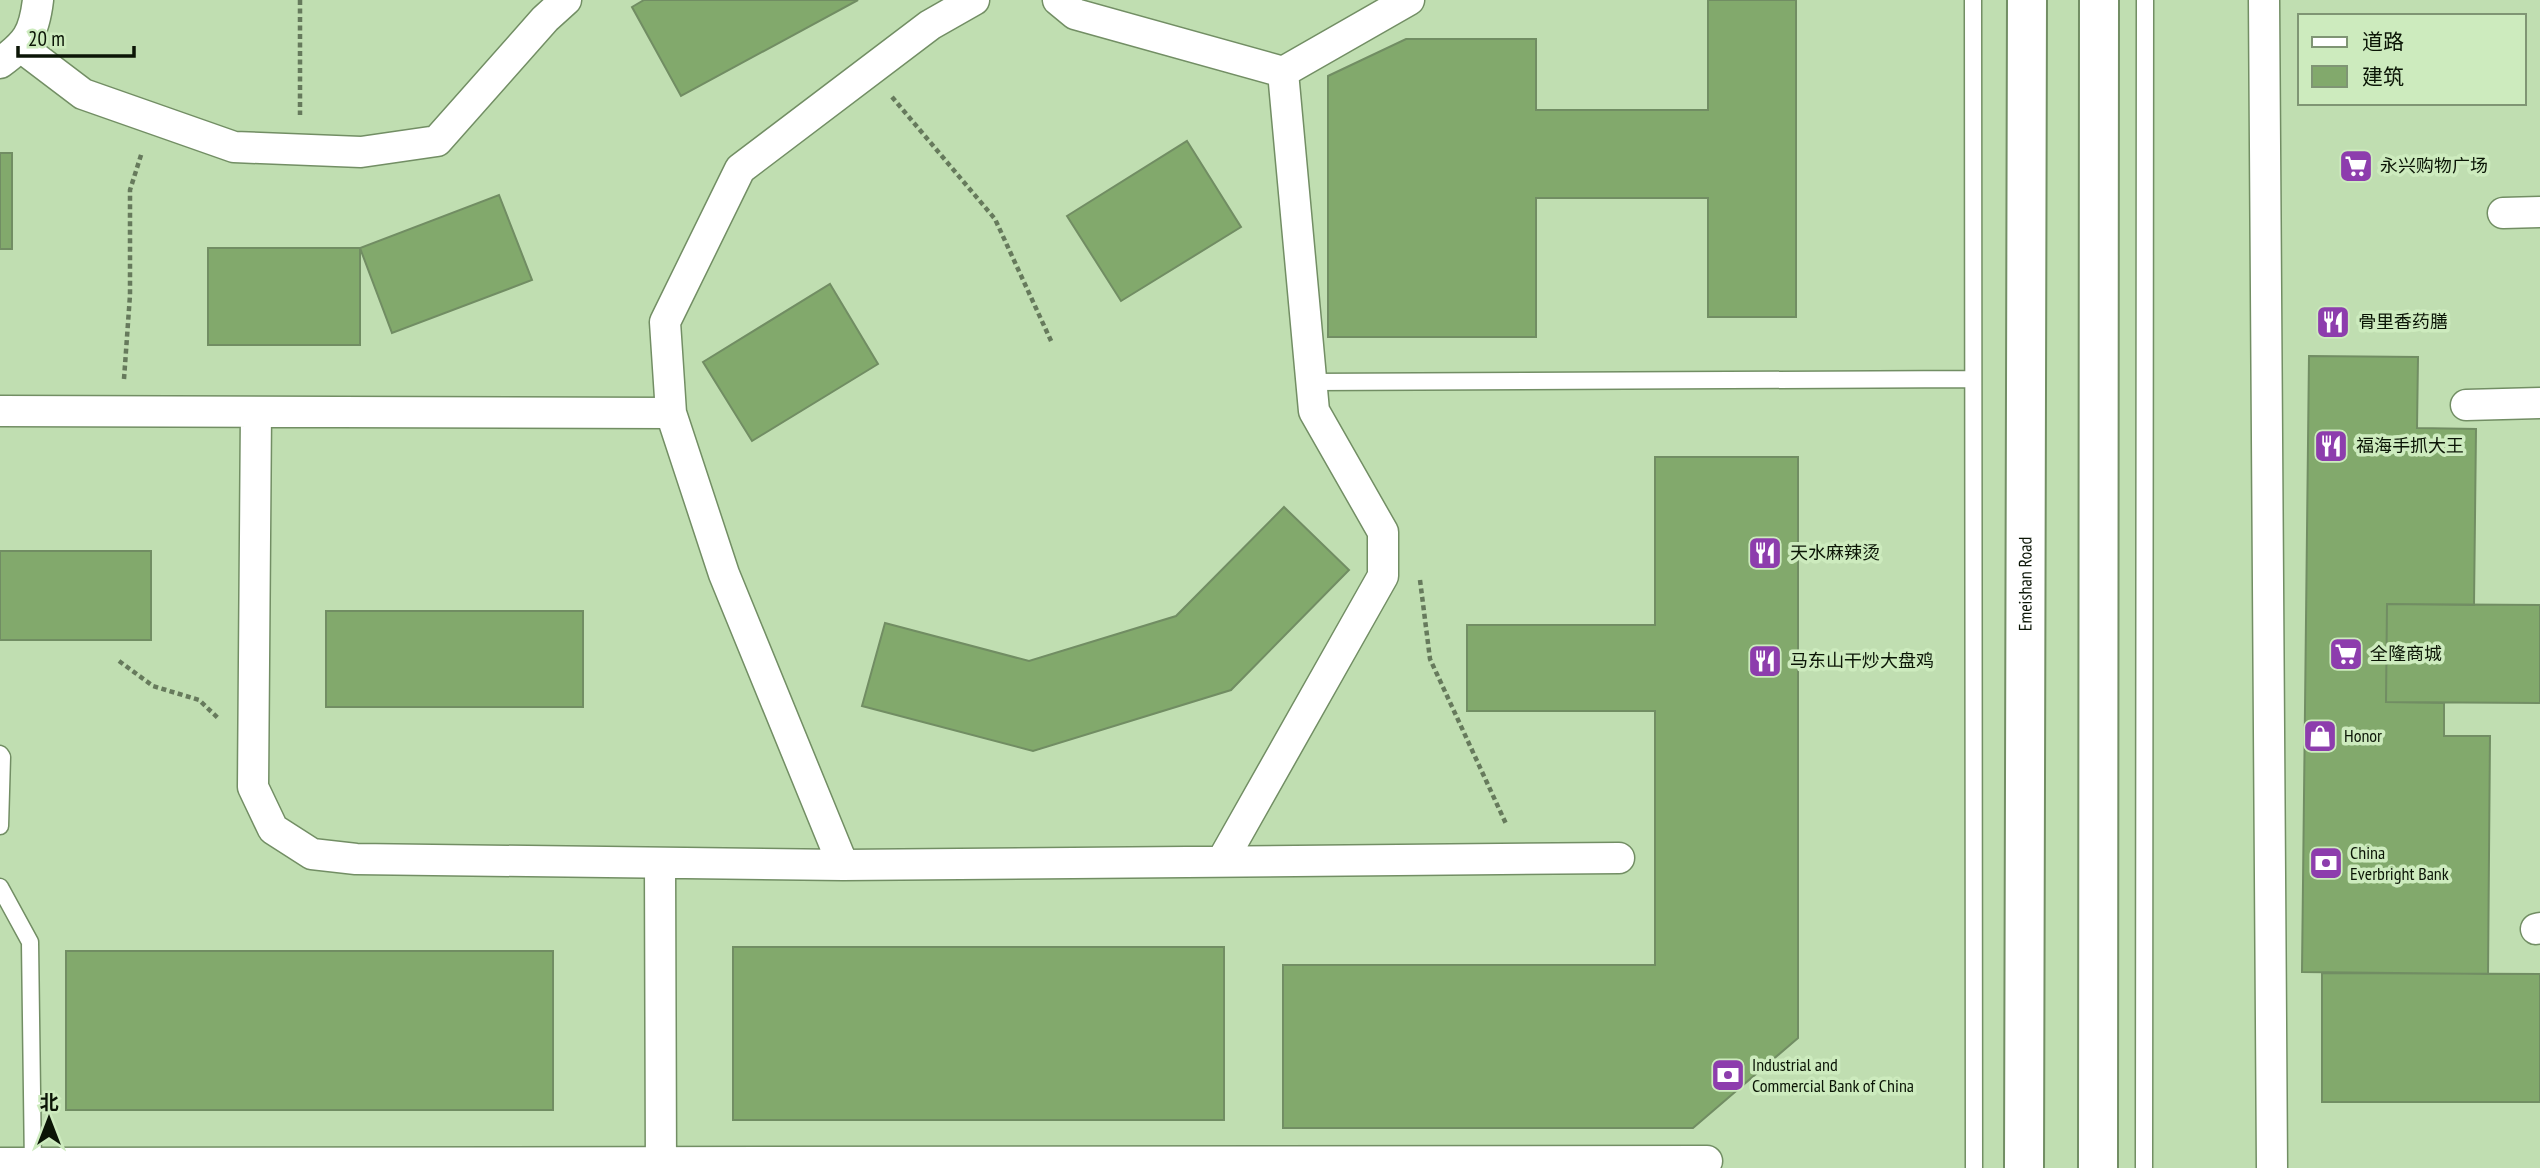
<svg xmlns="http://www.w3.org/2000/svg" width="2540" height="1168" font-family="'PT Sans Narrow','Noto Sans SC',sans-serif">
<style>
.building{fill:#82a96c;stroke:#718d63;stroke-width:2}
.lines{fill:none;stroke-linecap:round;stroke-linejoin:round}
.lane-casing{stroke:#728e64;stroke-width:19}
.street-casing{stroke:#728e64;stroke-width:33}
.secondary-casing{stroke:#728e64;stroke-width:42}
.path{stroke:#667a5c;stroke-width:4.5;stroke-dasharray:5 3.5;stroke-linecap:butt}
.lane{stroke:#fff;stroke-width:16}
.street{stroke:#fff;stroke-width:30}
.secondary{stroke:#fff;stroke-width:38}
.labels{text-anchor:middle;stroke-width:7;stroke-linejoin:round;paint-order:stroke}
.poi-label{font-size:18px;fill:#0b1506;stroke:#cdebbe;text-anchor:start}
.street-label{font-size:18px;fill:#0b1506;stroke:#cdebbe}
</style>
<rect width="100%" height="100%" fill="#c0deb1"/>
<!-- building -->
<path class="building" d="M644,0H858L681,96L632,7Z
M1708,0H1796V317H1708V198H1536V337H1328V76L1406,39H1536V110H1708Z
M1187,141L1241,227L1121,301L1067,216Z
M0,153H12V249H0Z
M499,195L532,280L392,333L360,248Z
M208,248H360V345H208Z
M830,284L878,364L752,441L703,362Z
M2309,356L2418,357L2417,428L2476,429L2474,605L2387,604L2386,702L2444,703V736H2490L2488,974L2302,972Z
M1655,457H1798V1038L1693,1128H1283V965H1655V711H1467V625H1655Z
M1284,507L1349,570L1231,690L1033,751L862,706L885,623L1029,661L1176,616Z
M0,551H151V640H0Z
M2387,604L2540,605V703L2386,702Z
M326,611H583V707H326Z
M733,947H1224V1120H733Z
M66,951H553V1110H66Z
M2322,973L2540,974V1102H2322Z"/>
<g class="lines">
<!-- lane casing -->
<g class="lane-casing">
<path id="lane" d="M1973,0L1974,1168
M1311,382L1973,379
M0,754L2,757L0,826
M0,887L30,942L33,1168
M2144,1168L2145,0"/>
</g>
<!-- street casing -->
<g class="street-casing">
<path id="street" d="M1058,0L1075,14L1283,72L1409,0
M2264,0L2272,1168
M21,47L83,94L234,147L361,152L437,141L545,19L566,0
M0,63C27,43 34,34 38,0
M2503,213L2540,212
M2466,405L2540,403
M0,411L671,413
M256,412L253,787L273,829L312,854L356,859L843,865L1619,858
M1222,861L1383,576V532L1314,411L1283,72
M660,863L661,1168
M843,865L724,574L671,413L665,322L740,169L930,25L974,0
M2536,929L2540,928
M0,1163L1707,1161"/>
</g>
<!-- secondary casing -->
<g class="secondary-casing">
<g id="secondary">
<path id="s1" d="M2024,1168L2027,0"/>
<path d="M2098,1168L2099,0"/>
</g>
</g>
<!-- path -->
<path class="path" d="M300,0V115
M892,97L995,219L1052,343
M124,379L130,295V190L142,152
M1420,580L1430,659L1507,826
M119,661L153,686L199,700L218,718"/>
<!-- lane -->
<use href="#lane" class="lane"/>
<!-- street -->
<use href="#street" class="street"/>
<!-- secondary -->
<use href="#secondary" class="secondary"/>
</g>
<!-- icons -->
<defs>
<g id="supermarket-square" transform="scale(1.75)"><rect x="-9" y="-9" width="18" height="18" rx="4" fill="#8d3dad" stroke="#cdebbe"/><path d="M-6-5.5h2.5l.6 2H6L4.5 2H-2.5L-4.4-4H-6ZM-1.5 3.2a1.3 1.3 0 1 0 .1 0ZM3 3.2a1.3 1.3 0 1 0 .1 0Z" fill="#fff"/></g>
<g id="restaurant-square" transform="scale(1.75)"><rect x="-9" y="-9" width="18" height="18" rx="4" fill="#8d3dad" stroke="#cdebbe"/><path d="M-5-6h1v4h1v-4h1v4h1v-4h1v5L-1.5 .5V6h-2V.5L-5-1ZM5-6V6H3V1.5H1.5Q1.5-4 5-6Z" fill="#fff"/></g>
<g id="shop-square" transform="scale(1.75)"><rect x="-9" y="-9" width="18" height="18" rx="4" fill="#8d3dad" stroke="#cdebbe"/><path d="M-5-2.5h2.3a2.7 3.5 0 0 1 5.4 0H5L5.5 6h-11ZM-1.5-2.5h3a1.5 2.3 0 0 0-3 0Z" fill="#fff"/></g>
<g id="bank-square" transform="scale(1.75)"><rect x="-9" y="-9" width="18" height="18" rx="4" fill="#8d3dad" stroke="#cdebbe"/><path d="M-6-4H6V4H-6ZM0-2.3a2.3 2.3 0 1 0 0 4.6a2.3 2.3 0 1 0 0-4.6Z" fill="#fff"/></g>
</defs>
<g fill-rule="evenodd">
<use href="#supermarket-square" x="2356" y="166"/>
<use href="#restaurant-square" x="2333" y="322"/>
<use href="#restaurant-square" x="2331" y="446"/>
<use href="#restaurant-square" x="1765" y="553"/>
<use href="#supermarket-square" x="2346" y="654"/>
<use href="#restaurant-square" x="1765" y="661"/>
<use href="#shop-square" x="2320" y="736"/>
<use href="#bank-square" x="2326" y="863"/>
<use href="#bank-square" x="1728" y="1075"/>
</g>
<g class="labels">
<!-- poi labels -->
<g class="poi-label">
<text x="2380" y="172">永兴购物广场</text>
<text x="2358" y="328">骨里香药膳</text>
<text x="2356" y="452">福海手抓大王</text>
<text x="1790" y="559">天水麻辣烫</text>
<text x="2370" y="660">全隆商城</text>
<text x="1790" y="667">马东山干炒大盘鸡</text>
<text x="2344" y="742">Honor</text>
<text x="2350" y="859">China<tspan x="2350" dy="21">Everbright Bank</tspan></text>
<text x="1752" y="1071">Industrial and<tspan x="1752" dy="21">Commercial Bank of China</tspan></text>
</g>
<!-- street labels -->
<g class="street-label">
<text dy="6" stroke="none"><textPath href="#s1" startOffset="584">Emeishan Road</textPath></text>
</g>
</g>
<!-- legend -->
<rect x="2298" y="14" width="228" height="91" fill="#cdebbe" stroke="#7f9574" stroke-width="2"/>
<rect x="2312" y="37" width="35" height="10" fill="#ffffff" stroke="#7f9574" stroke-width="2"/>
<text x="2362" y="49" font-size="21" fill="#0b1506">道路</text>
<rect x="2312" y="66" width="35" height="21" fill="#82a96c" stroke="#7f9574" stroke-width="2"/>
<text x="2362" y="84" font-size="21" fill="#0b1506">建筑</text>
<!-- north arrow -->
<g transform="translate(49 1119)" stroke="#cdebbe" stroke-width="5" paint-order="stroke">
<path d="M0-5L12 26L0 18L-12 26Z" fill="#0b1506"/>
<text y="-10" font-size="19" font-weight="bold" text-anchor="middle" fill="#0b1506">北</text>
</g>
<!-- scale -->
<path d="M18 46v10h116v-10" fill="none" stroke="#0b1506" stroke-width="3.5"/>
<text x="28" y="46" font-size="21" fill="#0b1506" stroke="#cdebbe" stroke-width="5" paint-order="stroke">20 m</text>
</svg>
